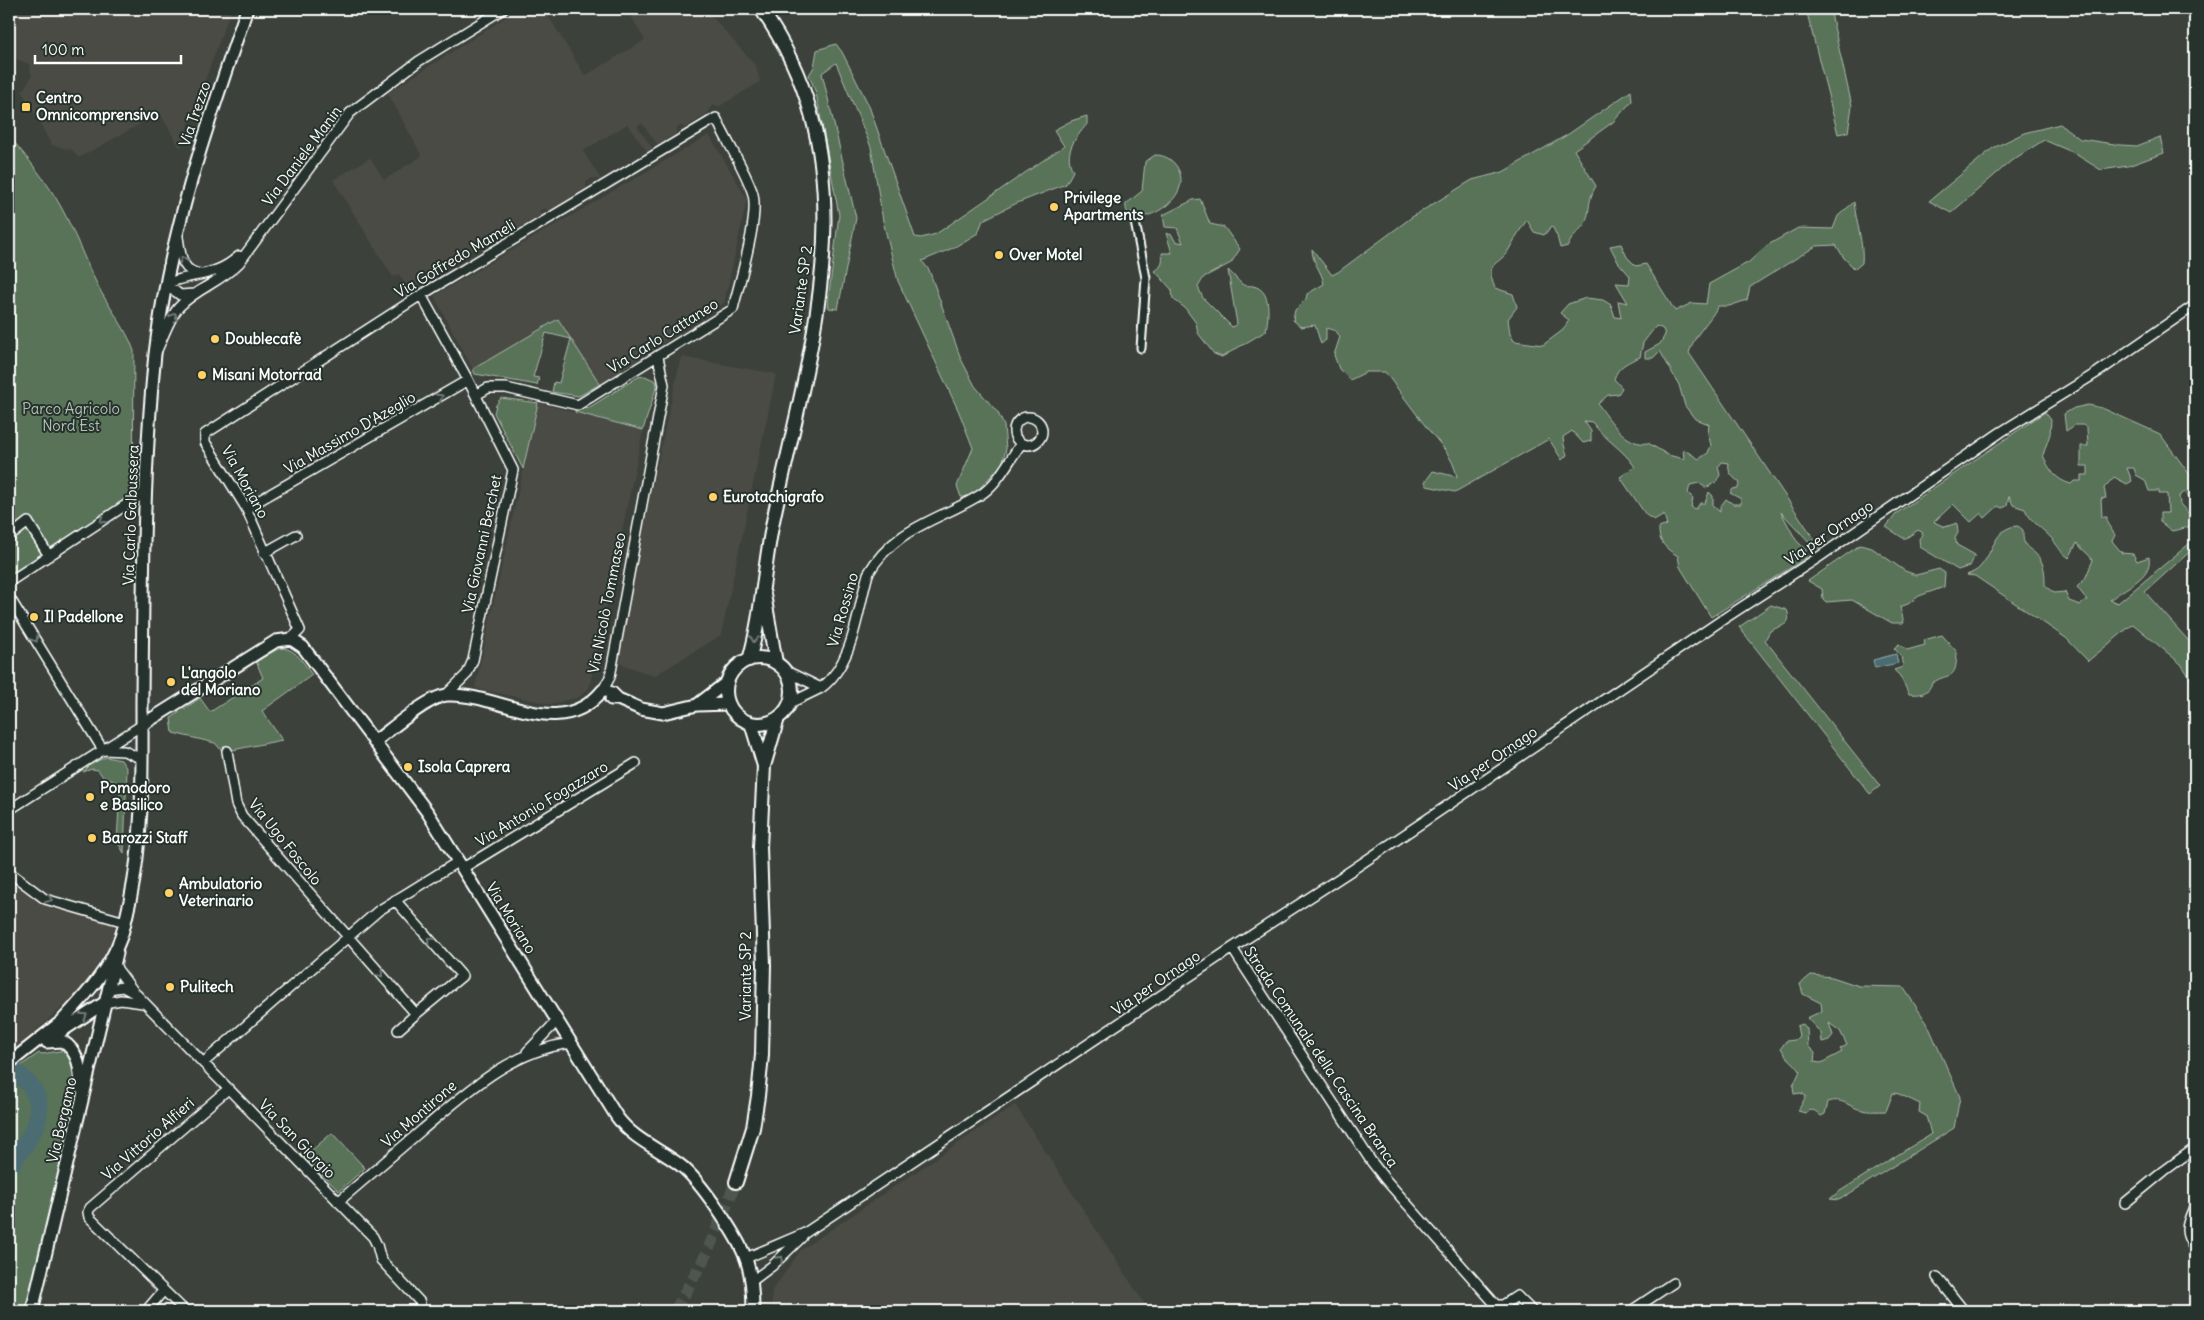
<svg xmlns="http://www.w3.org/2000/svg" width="2204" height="1320" font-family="Delius,sans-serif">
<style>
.built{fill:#4c4c45}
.green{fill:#587359;stroke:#acb9ac;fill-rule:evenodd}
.water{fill:#4b6c72;stroke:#93a7aa}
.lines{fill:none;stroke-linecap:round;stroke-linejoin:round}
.river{stroke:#4b6c72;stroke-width:18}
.secondary-tunnel{stroke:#50554f;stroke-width:12;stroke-dasharray:12 6;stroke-linecap:butt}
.pedestrian-casing{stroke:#fff;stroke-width:11}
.minor-casing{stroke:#fff;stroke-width:12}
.tertiary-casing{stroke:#fff;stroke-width:15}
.secondary-casing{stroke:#fff;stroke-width:16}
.pedestrian{stroke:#26332d;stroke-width:7}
.minor{stroke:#26332d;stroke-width:9}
.tertiary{stroke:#26332d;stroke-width:11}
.secondary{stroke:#26332d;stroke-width:12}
.oneway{stroke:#727a76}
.poi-dot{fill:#ffd166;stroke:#26332d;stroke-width:2}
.labels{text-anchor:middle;stroke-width:4;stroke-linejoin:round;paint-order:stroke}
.poi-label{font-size:15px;font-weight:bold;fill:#fff;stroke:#26332d;text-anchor:start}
.street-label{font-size:15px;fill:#fff;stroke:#26332d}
.park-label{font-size:15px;fill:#b4c0b4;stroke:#26332d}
</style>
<rect width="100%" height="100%" fill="#3c423b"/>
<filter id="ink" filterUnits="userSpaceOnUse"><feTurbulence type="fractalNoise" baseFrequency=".02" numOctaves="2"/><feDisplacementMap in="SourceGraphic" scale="10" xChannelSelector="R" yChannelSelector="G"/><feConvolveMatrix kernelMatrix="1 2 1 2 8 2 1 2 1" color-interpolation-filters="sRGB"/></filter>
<g filter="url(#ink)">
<!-- built -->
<path class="built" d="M9,9H231L180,148L160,113L78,158L73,150L52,145L22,92L32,76L29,64L11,57L9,54Z
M519,9H544L585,76L645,40L627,9H705L756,66L760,82L718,107L715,104L709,109V112L685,128L681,125L676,128V133L658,145L642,123L637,126L652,148L647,151L627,124L583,151L601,180L592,178L586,182V188L550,211L544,208L539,211L541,215L501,238L490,239L476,250L472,249L468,251V255L409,290L399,274L393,277L333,180L370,158L384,180L422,156L388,93Z
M709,135L747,199L724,303L600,384L558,319L473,369L434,296Z
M681,357L776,374L721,635L654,676L614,661Z
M538,403L643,430L589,688L579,697L551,704L475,688Z
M9,881L37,900L113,924L115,932L112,942L83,988L9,1055Z
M1015,1105L1149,1311H772V1291L801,1250Z"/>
<!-- green -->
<path class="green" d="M1806,9H1830L1852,106L1848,132L1838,134Z
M836,44L842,52L869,106L915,237L921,238L936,234L1064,146L1054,130L1071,121L1087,116V124C1075,139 1063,152 1073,171L1066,184L1017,203L983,220L978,233L953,248L922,261L929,270L961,359L975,386L998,413L1004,426L1006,449L1002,464L977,491L968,497H961L957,486L973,448L959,412L898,281L883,221L871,147L836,63L822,73L856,218L838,309L829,308L828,301L839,215L816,93L809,75L814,67L817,50Z
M1631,91L1632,101L1613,122L1574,150L1596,186C1587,201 1591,208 1586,221C1582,230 1573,233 1568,246L1560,248L1557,236L1552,226L1544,235L1534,232L1527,220C1519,230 1514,241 1508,251C1498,266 1484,262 1495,288L1513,294L1517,307L1508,319L1510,334L1514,341L1543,345L1563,330L1569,320L1560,313L1568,304L1586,298L1603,300L1611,305L1615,317L1621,318L1618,301L1628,303L1616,283L1629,284L1630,276L1618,262L1610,246L1621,244L1627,257L1636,266L1646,264L1675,311L1692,303L1706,304L1709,284L1749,262L1766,246L1798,228L1833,229L1838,216L1854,202C1856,223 1864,243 1862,263L1855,269L1844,258L1836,245L1816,246L1750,287L1747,300L1729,306H1718C1709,323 1694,334 1689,353L1821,549L1814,547L1781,512L1796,540L1806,550V558L1711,617L1680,567L1678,556C1666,549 1658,542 1659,528L1667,525L1664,514L1654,520L1646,515L1620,477L1635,467C1624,450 1604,439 1592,422L1584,421L1591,431V441L1583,443L1572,431L1563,437L1564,445L1567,455L1562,460L1549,439L1455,492L1427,486L1425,482L1433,471L1457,477C1453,456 1440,444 1427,428C1413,409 1399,391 1385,372H1366L1350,380L1339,369L1334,355L1340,337L1336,331L1326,328V340L1321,344L1315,325L1301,327L1293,320L1295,310L1306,299L1307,294L1324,284C1322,271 1312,263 1312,249L1332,275L1338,272L1412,217L1472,180L1503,172L1567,135ZM1656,326L1663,329L1665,335L1660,344L1645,352V358H1653L1660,351L1679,385L1685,406L1695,419L1709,424L1708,434L1711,445L1708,453L1699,459L1683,449L1684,459L1668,455L1648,443C1626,447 1610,420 1598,404L1608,395L1618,394L1622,388L1614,379C1618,366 1628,362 1640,357L1643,343ZM1722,462L1729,463C1727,473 1733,477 1740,483L1738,488L1733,489L1730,493L1741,499V504H1733L1726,499L1720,507V512L1713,506V496L1709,492L1705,503H1700L1696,509L1691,507L1693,498L1688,493L1690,485L1699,483L1706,488L1716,482L1720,475L1718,467Z
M2060,124L2080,139L2121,145L2137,146L2160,137L2164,153L2128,166L2101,170L2072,152L2044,140L2011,161L1951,213L1929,201L1993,148L2024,133Z
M9,136C28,159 47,181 61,207C75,232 84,259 97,284C108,307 126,327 134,351L133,493L128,499L9,575Z
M1155,155C1164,155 1172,159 1177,167C1199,203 1122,236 1126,204L1142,191L1145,162Z
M1200,199L1210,224L1224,227L1240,249L1231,263L1204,277L1198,287L1203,298L1232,327L1237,324L1228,270C1233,274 1237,280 1242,284C1246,287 1249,285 1253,286C1273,290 1268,318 1266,331L1222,357L1214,354L1198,333L1196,323L1185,308L1173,299L1172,290L1155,271C1163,266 1163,261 1162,253H1172L1166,233L1172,235L1175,241L1183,243L1177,228L1165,227L1163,215L1193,200Z
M558,319L600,384L579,396L552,392L554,382L559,383L571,339L546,333L533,377L539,378L537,385L475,374L473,369Z
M645,376L656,381L657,385L643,430L575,412V410L590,407L638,377Z
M501,398L538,403L523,469L494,413L496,405Z
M2088,405L2102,408L2160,434L2195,482V504L2185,492L2179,496L2180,504L2193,518L2189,527L2172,531L2160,522V513H2168L2167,494H2159V491H2149L2145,480L2136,475L2134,468H2127L2132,481L2127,484L2114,477L2104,488L2106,498L2101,499L2102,517H2107V523L2115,535L2112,541L2122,553L2133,554L2137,561L2149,557C2153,578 2123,588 2110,600L2118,603L2195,539V547L2145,592L2195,648V685L2181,664L2133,624L2088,661L2066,638L1975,576L1967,575C1971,573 1977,571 1980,567C1994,552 1994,527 2018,526L2023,530C2022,551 2031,546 2040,559C2045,567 2045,576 2045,586L2054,593L2065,592L2069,601L2080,605L2087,600L2077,587L2085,579L2093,560C2088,553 2082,550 2077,543L2069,558C2059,550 2060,549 2053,540C2044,529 2030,522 2025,509L2013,505L2009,496L2007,506L2002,508L1998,506L1985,518L1981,513L1971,522L1953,504L1934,522L1945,527L1957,523L1958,533L1955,538L1957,545L1975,555L1970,566L1958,570L1920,547L1919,539L1923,533L1918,530L1906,538H1903L1886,527L1897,513L2045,412L2051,420L2050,434L2043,455C2049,470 2056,480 2071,484L2074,481H2081V475H2088V466H2081V446H2088L2087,428L2083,425H2075L2066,431L2064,414L2074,408Z
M1860,545L1872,548L1905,571L1916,575L1939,569L1945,573L1944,587L1919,596L1908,604L1900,607L1904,623H1892L1852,600L1826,602L1823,599L1822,589L1808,581Z
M1771,605L1787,610C1793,626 1781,625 1770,631L1765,640L1880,786L1870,794L1739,627Z
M1942,635L1957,652C1956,683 1950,671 1932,683C1928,694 1920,695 1909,694L1900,676L1894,670L1903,667L1901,656L1894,648L1899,644L1907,650L1925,645L1924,640Z
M283,648C297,650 304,664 312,675L262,711L282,740L223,752L215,743L173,733L171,718L200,698L210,712L263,678L256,661L278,649Z
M106,757L121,760L127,769L124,853L117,841L120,789L114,781L103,777L98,770L92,769L83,772L91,764Z
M1811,975L1832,977L1859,986L1903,987L1927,1023L1960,1097L1954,1128L1839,1200L1830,1199L1837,1193L1931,1134L1926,1116L1919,1112L1920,1104L1899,1094L1893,1093L1886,1111C1878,1111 1869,1112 1862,1110C1848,1107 1843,1097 1828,1102L1825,1114L1821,1116C1815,1110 1812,1108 1805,1113L1798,1111L1806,1096L1801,1093L1794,1094L1793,1086L1800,1071C1793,1060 1788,1061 1781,1048L1786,1041L1795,1040L1799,1036L1797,1026L1803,1024L1807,1029L1808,1046L1815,1053L1814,1062L1821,1063L1842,1052L1840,1049L1847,1045L1840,1031L1829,1023L1833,1035L1829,1040L1822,1042L1821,1033L1807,1018L1822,1011L1821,1003L1803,994L1800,984Z
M65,1050C85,1062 68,1087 77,1101L27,1311H9V1074L39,1053L42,1054Z
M332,1133L365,1168L339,1191L304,1157Z"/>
<!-- water -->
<path class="water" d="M1896,654L1898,663L1875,668L1873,660Z"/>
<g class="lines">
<!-- river -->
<path class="river" d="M9,1067C16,1073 27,1080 32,1088C51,1118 25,1143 9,1167"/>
<!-- secondary-tunnel -->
<path class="secondary-tunnel" d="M675,1311L706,1255L736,1182"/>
<!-- pedestrian casing -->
<g class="pedestrian-casing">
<path id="pedestrian" d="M1134,217L1146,278L1141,348"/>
</g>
<!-- minor casing -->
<g class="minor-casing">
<path id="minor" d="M178,237C181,254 180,272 201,274
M194,294L180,295L166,284C193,272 213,279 239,256
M421,295L468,380L513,470L473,660L467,674L446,695
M157,350C164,336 170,315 181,305C198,288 222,281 239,263L350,113L419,61L503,9
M1014 431a14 14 0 1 1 28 0a14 14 0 1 1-28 0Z
M246,508L468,380
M9,537L28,522L49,556
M264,553L296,535
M9,582L144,493
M9,597L103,750
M291,639L300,630L246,508L205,442V434L421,295L716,118C727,142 743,166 752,191C761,214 739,283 733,309L578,405L506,388H488L476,395
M784,670L821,688L790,703
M821,688C854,663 857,612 868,574C895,527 938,521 980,495C998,484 1009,460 1021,444
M603,690L610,677L664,385L658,357
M104,750L124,751L142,759
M227,751L236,804L242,816L416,1014L462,976L395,900
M9,810L142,725
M462,867L468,865L636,763
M9,872L45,899L125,922
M1232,948L1371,1161L1385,1179L1496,1305H1503L1517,1296L1532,1311
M115,962L117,969L134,992
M108,989L123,987L136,994L373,1237L377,1245L381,1260L420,1302
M104,1003L121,1000L143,1003
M398,1030L416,1014
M527,1052L557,1021
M203,1063L378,911L459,861
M338,1202C366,1178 394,1154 422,1130C467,1092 510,1051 571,1043
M2125,1203L2164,1171L2195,1148
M2195,1205C2187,1224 2182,1231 2195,1249
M746,1258L805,1233L1232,948L1352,870L1725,618L1816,559L2001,432L2098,372L2195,305
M1937,1277L1964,1311
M752,1281L772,1266L802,1237
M146,1311L163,1291
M185,1311L89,1217L88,1212L90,1208L228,1089
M1631,1311L1673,1283"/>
</g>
<!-- tertiary casing -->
<g class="tertiary-casing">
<path id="tertiary" d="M611,699H618L641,709L663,713L697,705L729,704
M697,705L727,682
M142,725L276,641L291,639L303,647L428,813L617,1117C634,1140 658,1148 680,1165C700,1180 740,1239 747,1262C752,1278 753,1294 753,1311
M374,742C389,731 430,695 448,695C500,693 560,743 603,690L612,693L618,699
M61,1022C84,997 110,969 121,937C125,925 127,913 130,901C144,835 142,768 142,701C143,585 143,470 155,354C169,234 208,122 247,9
M53,1037L104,1003
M47,1042L62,1041C80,1052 80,1070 81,1088
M13,1060L66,1018
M32,1311L117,953"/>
</g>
<!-- secondary casing -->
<g class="secondary-casing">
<path id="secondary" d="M764,594L776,663
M726 691a33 33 0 1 1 66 0a33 33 0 1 1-66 0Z
M749,660C763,612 764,560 775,512C811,342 872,166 761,9
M751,723L764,766
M736,1182L753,1128L758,1096L762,1055L764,965L760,847L764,766L778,718"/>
</g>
<!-- pedestrian -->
<use href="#pedestrian" class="pedestrian"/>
<!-- minor -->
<use href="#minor" class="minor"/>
<!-- tertiary -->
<use href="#tertiary" class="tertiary"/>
<!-- secondary -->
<use href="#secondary" class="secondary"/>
</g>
<!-- one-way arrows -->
<defs><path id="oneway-chevron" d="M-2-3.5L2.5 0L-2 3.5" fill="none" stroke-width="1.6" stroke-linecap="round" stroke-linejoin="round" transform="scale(1.25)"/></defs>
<g class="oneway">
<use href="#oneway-chevron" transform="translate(183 260) rotate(-107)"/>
<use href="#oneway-chevron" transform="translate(174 316) rotate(-64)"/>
<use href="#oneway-chevron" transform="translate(440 397) rotate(-30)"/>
<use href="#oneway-chevron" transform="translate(103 520) rotate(146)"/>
<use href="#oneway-chevron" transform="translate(35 639) rotate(58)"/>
<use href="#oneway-chevron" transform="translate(754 639) rotate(99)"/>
<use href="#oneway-chevron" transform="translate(49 899) rotate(21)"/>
<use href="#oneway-chevron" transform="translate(430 940) rotate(-132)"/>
<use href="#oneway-chevron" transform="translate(380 974) rotate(48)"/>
<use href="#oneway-chevron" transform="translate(84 1016) rotate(-33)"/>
<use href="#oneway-chevron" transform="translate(780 1259) rotate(-45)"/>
</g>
</g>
<!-- markers -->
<g class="poi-dot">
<rect x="21" y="102" width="10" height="10" rx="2.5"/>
<circle cx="1054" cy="207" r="5"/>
<circle cx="999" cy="255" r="5"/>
<circle cx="215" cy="339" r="5"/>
<circle cx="202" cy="375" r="5"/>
<circle cx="713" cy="497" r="5"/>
<circle cx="34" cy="617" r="5"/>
<circle cx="171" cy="682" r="5"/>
<circle cx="408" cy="767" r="5"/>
<circle cx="90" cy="797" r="5"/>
<circle cx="92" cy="838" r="5"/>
<circle cx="169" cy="893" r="5"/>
<circle cx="170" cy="987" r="5"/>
</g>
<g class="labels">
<!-- poi labels -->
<g class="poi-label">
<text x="36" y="103">Centro<tspan x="36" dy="17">Omnicomprensivo</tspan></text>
<text x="1064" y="203">Privilege<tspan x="1064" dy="17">Apartments</tspan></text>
<text x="1009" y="260">Over Motel</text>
<text x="225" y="344">Doublecafè</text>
<text x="212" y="380">Misani Motorrad</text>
<text x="723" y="502">Eurotachigrafo</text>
<text x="44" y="622">Il Padellone</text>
<text x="181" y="678">L'angolo<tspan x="181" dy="17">del Moriano</tspan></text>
<text x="418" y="772">Isola Caprera</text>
<text x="100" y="793">Pomodoro<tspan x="100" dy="17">e Basilico</tspan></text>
<text x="102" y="843">Barozzi Staff</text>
<text x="179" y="889">Ambulatorio<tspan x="179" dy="17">Veterinario</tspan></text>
<text x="180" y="992">Pulitech</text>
</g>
<!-- street labels -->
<g class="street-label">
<text transform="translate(195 114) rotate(-71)" y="5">Via Trezzo</text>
<text transform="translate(302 156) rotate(-53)" y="5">Via Daniele Manin</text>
<text transform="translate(455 259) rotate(-31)" y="5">Via Goffredo Mameli</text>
<text transform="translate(801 290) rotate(-82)" y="5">Variante SP 2</text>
<text transform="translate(663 336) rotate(-32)" y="5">Via Carlo Cattaneo</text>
<text transform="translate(350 433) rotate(-30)" y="5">Via Massimo D'Azeglio</text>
<text transform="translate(245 482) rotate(61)" y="5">Via Moriano</text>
<text transform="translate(131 515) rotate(-88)" y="5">Via Carlo Galbussera</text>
<text transform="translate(1829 533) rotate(-34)" y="5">Via per Ornago</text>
<text transform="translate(482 544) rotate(-78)" y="5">Via Giovanni Berchet</text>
<text transform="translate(607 603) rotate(-79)" y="5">Via Nicolò Tommaseo</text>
<text transform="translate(843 610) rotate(-74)" y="5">Via Rossino</text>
<text transform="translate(1493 759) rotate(-34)" y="5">Via per Ornago</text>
<text transform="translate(542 804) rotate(-31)" y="5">Via Antonio Fogazzaro</text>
<text transform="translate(285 842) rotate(51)" y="5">Via Ugo Foscolo</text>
<text transform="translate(511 918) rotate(58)" y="5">Via Moriano</text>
<text transform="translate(746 976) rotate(-90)" y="5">Variante SP 2</text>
<text transform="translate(1156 983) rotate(-34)" y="5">Via per Ornago</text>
<text transform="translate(1321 1057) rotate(56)" y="5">Strada Comunale della Cascina Branca</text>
<text transform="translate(419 1114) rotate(-41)" y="5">Via Montirone</text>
<text transform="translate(62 1120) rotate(-77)" y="5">Via Bergamo</text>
<text transform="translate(148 1139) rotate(-41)" y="5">Via Vittorio Alfieri</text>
<text transform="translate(297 1139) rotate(46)" y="5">Via San Giorgio</text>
</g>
<!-- park labels -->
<g class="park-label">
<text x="71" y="414">Parco Agricolo<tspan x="71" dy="17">Nord Est</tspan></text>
</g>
</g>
<!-- margin -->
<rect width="2204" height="1320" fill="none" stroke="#26332d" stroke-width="30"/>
<rect x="15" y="15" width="2174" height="1290" fill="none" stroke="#fff" stroke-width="2" filter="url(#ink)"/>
<!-- scale -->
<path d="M35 55v8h146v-8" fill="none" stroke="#ffffff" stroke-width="2.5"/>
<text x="42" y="55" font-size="15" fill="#ffffff" stroke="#26332d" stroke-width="4" paint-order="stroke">100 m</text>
</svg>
